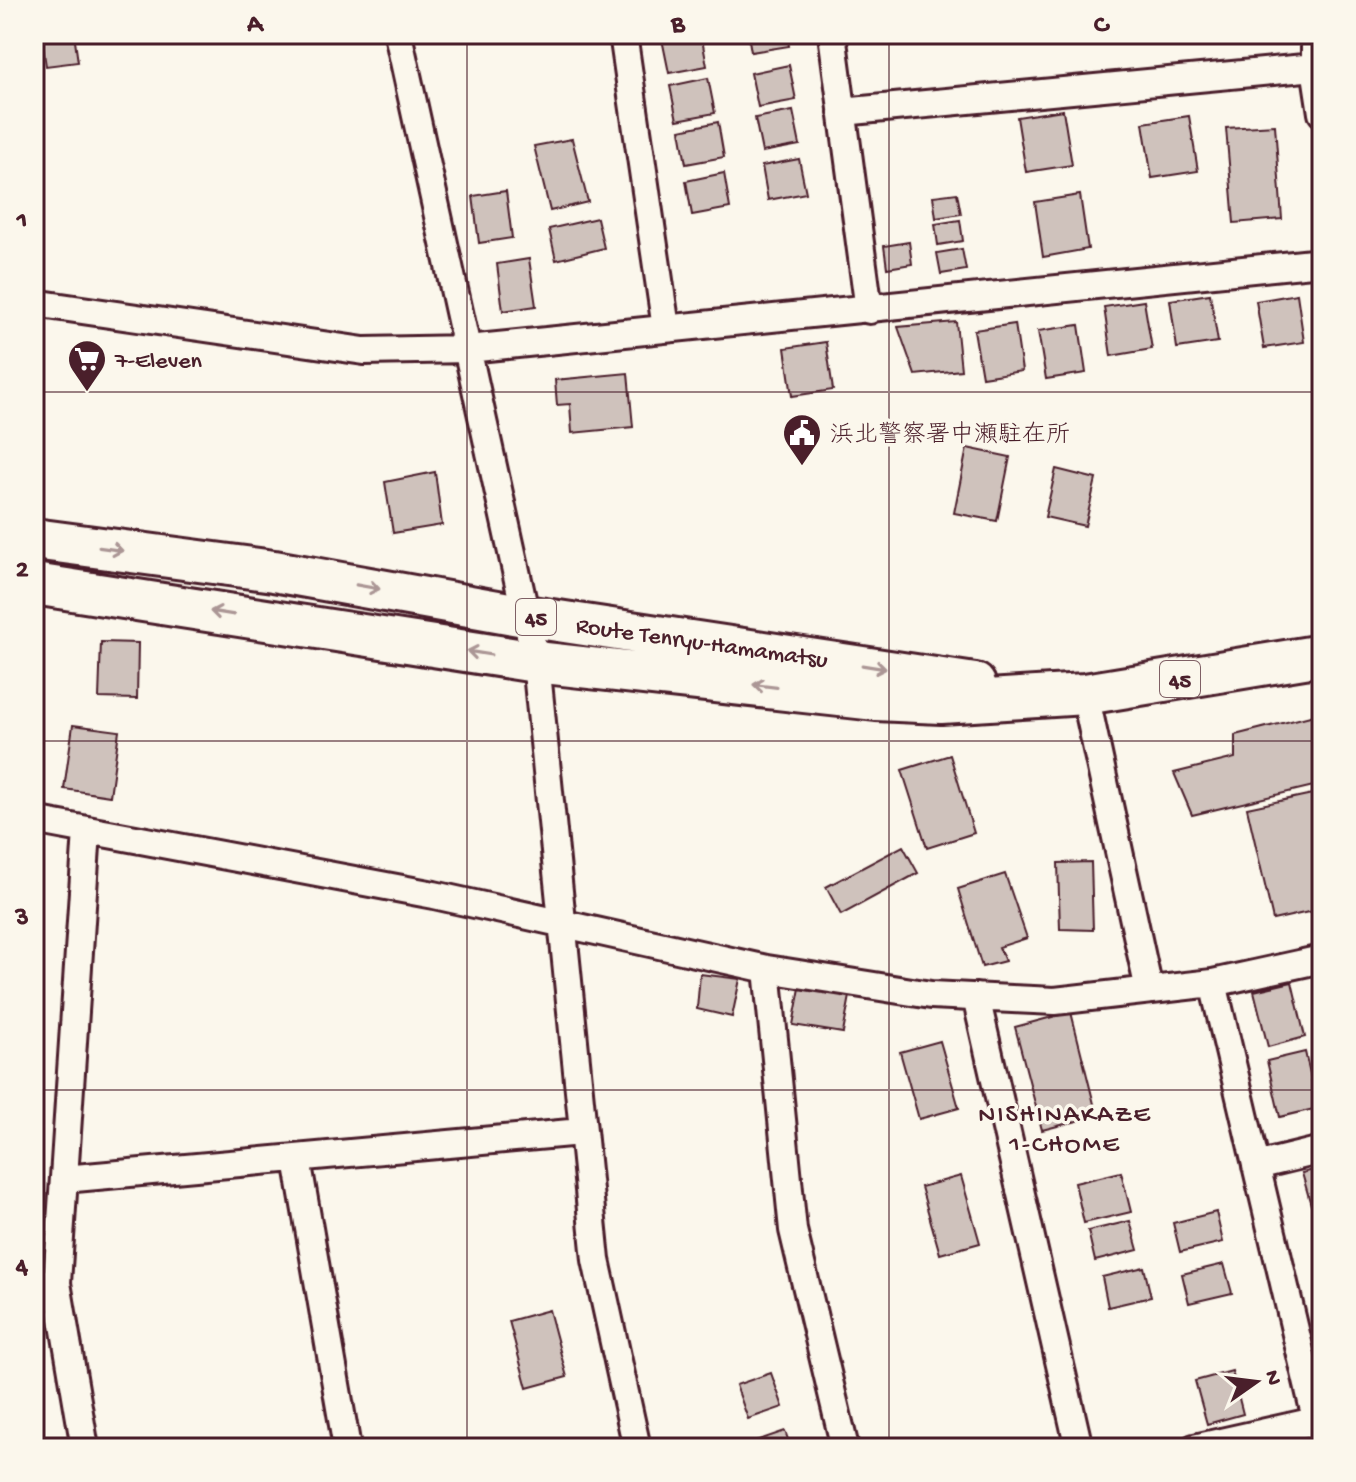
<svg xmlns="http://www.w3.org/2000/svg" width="1356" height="1482" font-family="'Gochi Hand','Klee One',sans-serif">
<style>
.building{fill:#cfc2bc;stroke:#4a1f2b;stroke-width:2}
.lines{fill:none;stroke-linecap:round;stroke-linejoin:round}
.street-casing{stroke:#4a1f2b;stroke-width:32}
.primary-casing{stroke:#4a1f2b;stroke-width:46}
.street{stroke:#fbf7ec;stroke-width:26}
.primary{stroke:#fbf7ec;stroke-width:40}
.oneway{stroke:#ab9695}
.grid{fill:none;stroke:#4a1f2b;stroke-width:2;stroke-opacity:0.55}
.labels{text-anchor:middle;stroke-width:7;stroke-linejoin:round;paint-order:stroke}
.shield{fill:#fbf7ec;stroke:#7f6065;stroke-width:2}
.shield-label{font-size:22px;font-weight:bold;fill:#4a1f2b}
.poi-label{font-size:24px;fill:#4a1f2b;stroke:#fbf7ec;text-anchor:start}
.street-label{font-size:24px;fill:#4a1f2b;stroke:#fbf7ec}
.neighbourhood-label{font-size:26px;letter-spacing:2px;fill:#4a1f2b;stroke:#fbf7ec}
.neatline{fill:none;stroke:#4a1f2b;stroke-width:3}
.grid-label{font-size:26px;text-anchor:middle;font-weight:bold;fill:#4a1f2b}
</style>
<rect width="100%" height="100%" fill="#fbf7ec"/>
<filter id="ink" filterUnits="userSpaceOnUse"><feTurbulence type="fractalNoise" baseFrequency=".0125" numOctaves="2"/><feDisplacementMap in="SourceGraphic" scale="16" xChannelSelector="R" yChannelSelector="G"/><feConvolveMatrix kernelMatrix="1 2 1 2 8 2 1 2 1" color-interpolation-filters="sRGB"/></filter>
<g filter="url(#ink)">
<!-- building -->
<path class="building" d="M41,34H74L78,62L46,66Z
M687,34H701L707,66L669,73L662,39Z
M748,34H787L789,46L751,52Z
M789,65L796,100L758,107L751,73Z
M708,78L715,113L677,120L670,86Z
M1063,110L1072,165L1026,172L1017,117Z
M793,111L800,145L762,152L755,118Z
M1189,116L1198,171L1152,178L1143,123Z
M718,122L724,157L686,164L680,130Z
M1275,125L1282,219L1234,223L1226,128Z
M572,139L588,202L550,211L534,146Z
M799,159L806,193L768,200L762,166Z
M724,173L730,208L692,215L686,181Z
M506,191L512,238L479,243L473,196Z
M957,193L961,214L936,218L933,196Z
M1080,195L1088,249L1043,257L1035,202Z
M597,218L604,248L556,260L549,229Z
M960,220L963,241L938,245L935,224Z
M909,242L912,264L887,268L884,246Z
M962,249L966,270L941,274L937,253Z
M529,259L536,306L503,311L497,264Z
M1210,294L1218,342L1177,348L1170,300Z
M1297,294L1304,342L1264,348L1256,301Z
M1144,301L1152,349L1111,356L1104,307Z
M956,322L961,370L915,375L898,327Z
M1015,324L1022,371L982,377L974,330Z
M1079,325L1086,373L1046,379L1038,331Z
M826,342L833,390L792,396L785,348Z
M628,373L633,427L572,433L570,404L557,405L555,380Z
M967,448L1010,457L997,521L954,513Z
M1056,469L1096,479L1085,526L1045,517Z
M435,472L442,525L393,533L385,482Z
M101,642L138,643L137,699L99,698Z
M1322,713V784L1192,815L1174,773L1235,758V735Z
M73,725L119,731L110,796L64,789Z
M950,755L974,833L927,848L902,770Z
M1317,793L1322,814V855L1313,857L1322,909L1273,920L1247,808Z
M903,846L918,873L841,915L826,887Z
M1091,862L1093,930L1060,929L1058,863Z
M1005,874L1027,938L999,947L1005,961L982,967L958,889Z
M700,974L740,979L732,1017L697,1009Z
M1292,982L1305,1037L1268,1047L1254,991Z
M800,988L850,996L843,1033L793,1025Z
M1071,1012L1097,1116L1042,1130L1015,1027Z
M940,1041L959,1108L919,1119L900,1052Z
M1305,1052L1318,1108L1280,1117L1267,1061Z
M1322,1168V1203L1311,1205L1302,1173Z
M1121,1172L1131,1212L1084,1223L1075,1183Z
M961,1176L980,1243L940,1254L921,1187Z
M1216,1212L1223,1242L1180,1252L1173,1223Z
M1130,1221L1138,1250L1095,1261L1088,1231Z
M1224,1264L1232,1293L1189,1303L1182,1274Z
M1144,1267L1151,1297L1108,1307L1102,1277Z
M549,1310L567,1377L527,1388L509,1321Z
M1232,1371L1243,1414L1207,1424L1195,1381Z
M771,1373L783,1407L748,1419L736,1385Z
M785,1431L791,1448H751L750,1443Z"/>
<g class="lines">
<!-- street casing -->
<g class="street-casing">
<path id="street" d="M398,34L536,662L596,1260L637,1448
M623,34L666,328
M832,34L869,310
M1315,34V67L1322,113
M842,112L1315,67
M34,303L364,351L468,349L1322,262
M1085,694L1149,990
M34,820L434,895L767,969L931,995L1055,1001L1213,983L1322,959
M767,969L793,1230L845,1448
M1213,983L1322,1444
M976,997L1079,1448
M297,1159L347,1448
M1256,1166L1322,1150
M64,1179L581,1132
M85,1448L57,1283L87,831
M1194,1448L1315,1421"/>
</g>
<!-- primary casing -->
<g class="primary-casing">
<path id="primary" d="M34,539L274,571L525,616L975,684
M34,584L536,662L876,700L941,703L1085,694L1322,655"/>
</g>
<!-- street -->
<use href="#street" class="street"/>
<!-- primary -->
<use href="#primary" class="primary"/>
</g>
<!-- one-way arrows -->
<defs><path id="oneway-shaft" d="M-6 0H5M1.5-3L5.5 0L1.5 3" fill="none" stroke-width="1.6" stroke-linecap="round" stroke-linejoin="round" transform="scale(2)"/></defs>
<g class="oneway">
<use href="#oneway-shaft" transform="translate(111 549) rotate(8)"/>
<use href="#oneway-shaft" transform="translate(368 587) rotate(10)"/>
<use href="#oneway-shaft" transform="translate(222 613) rotate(-171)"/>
<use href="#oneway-shaft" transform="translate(479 653) rotate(-171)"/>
<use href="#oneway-shaft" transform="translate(874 667) rotate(9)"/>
<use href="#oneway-shaft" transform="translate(765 686) rotate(-173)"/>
</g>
</g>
<!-- grid -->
<path class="grid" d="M467,34V1448M889,34V1448M34,392H1322M34,741H1322M34,1090H1322"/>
<!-- icons -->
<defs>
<g id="supermarket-pin" transform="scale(2)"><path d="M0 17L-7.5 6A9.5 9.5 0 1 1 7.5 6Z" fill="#4a1f2b" stroke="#fbf7ec"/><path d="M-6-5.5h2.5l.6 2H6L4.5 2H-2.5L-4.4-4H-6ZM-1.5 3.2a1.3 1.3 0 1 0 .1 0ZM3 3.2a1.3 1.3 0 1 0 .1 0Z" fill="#fff"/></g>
<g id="civic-pin" transform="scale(2)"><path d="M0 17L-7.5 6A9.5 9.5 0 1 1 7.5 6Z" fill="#4a1f2b" stroke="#fbf7ec"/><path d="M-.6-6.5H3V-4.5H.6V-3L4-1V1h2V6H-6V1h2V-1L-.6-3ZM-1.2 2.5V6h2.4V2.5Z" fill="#fff"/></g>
</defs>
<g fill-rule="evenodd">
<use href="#supermarket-pin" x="87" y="359"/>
<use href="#civic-pin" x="802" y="433"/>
</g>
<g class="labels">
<!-- shield labels -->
<g class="shield">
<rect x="516" y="599" width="40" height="36" rx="6"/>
<rect x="1160" y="661" width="40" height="36" rx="6"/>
</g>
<g class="shield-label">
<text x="536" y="625">45</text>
<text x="1180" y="687">45</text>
</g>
<!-- poi labels -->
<g class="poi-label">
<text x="115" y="367">7-Eleven</text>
<text x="830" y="441">浜北警察署中瀬駐在所</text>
</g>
<!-- street labels -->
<g class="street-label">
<text transform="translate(702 641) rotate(8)" y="8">Route Tenryu-Hamamatsu</text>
</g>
<!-- neighbourhood labels -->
<g class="neighbourhood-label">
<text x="1065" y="1121">NISHINAKAZE<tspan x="1065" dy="30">1-CHOME</tspan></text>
</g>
</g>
<!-- margin -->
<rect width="1356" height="1482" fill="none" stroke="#fbf7ec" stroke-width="88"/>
<!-- north arrow -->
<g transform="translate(1256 1382) rotate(76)" stroke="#fbf7ec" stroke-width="6" paint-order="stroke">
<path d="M0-6L14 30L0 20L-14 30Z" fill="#4a1f2b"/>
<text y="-12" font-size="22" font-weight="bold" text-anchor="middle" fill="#4a1f2b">N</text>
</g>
<rect x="44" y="44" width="1268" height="1394" class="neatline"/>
<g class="grid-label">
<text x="255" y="31">A</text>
<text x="678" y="31">B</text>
<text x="1101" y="31">C</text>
<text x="22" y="227">1</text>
<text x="22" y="576">2</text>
<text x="22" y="924">3</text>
<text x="22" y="1273">4</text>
</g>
</svg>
